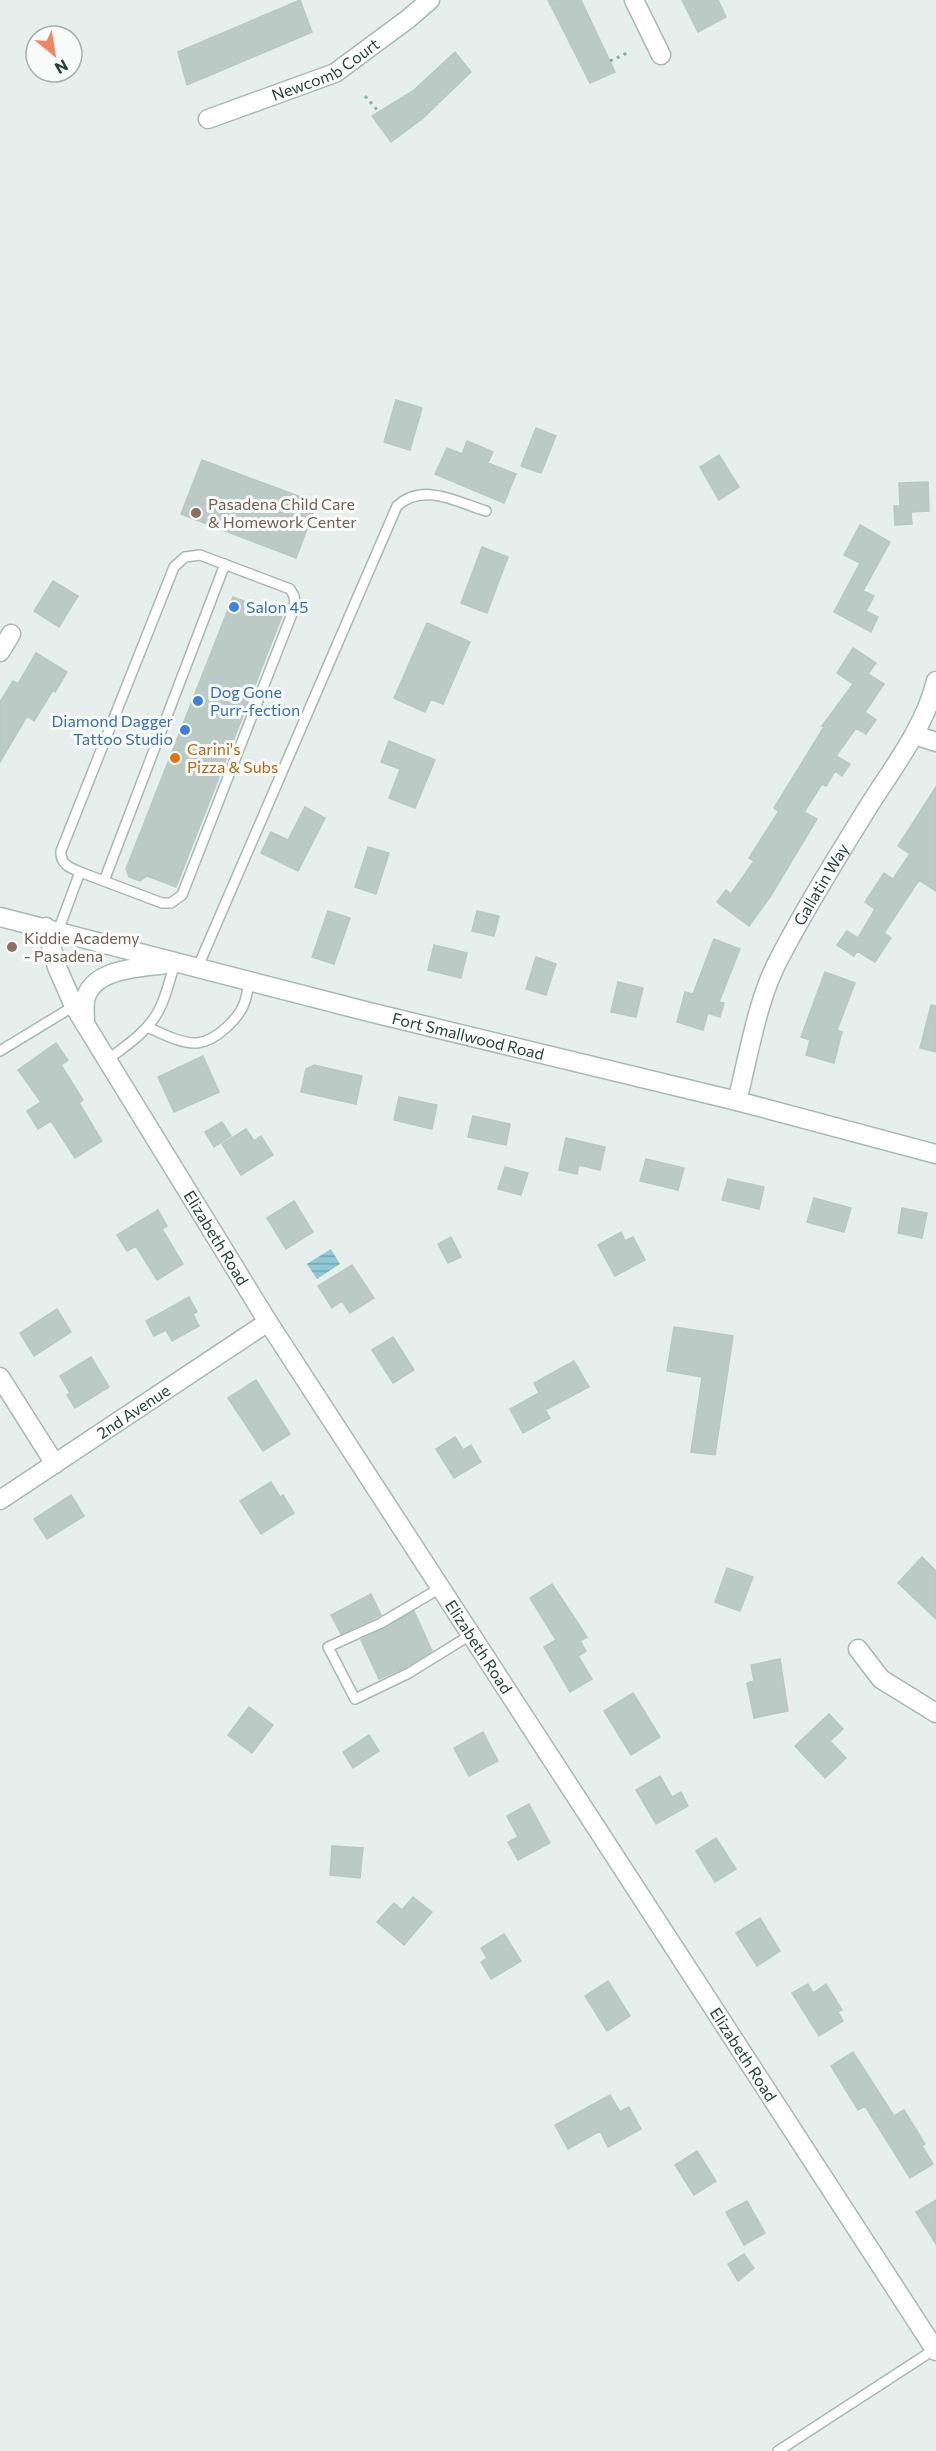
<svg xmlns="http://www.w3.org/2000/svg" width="936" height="2451" font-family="Commissioner,sans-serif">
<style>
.water{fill:url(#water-rules)}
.building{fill:#bbcac4;stroke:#b8c9c2;stroke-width:1.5}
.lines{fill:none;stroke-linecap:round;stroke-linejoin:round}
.service-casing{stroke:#a8b8b2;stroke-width:12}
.minor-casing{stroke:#a8b8b2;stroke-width:21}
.secondary-casing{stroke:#a4bbb3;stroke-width:21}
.path{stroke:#86b3a5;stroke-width:3;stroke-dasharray:3 4.5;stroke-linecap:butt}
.service{stroke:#fff;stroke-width:9}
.minor{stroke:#fff;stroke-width:18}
.secondary{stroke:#fff;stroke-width:18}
.education-dot{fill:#8d6e63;stroke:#f7fbf9;stroke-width:2}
.shop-dot{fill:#3f7fe0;stroke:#f7fbf9;stroke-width:2}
.food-dot{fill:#e8710a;stroke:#f7fbf9;stroke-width:2}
.labels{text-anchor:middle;stroke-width:6;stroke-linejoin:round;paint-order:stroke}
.street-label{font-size:16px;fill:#24423a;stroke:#f7fbf9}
.education-label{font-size:16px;fill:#785e54;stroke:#f7fbf9;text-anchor:start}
.shop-label{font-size:16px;fill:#366cbe;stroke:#f7fbf9;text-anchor:start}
.food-label{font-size:16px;fill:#c56008;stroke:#f7fbf9;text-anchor:start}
</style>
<defs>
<pattern id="water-rules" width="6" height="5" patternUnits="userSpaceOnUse" patternTransform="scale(1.5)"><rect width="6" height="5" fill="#8ec9d4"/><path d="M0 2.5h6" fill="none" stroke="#74a5ad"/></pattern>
</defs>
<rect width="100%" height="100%" fill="#e6efeb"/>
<!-- water -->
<path class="water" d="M331,1249L340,1264L317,1279L307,1264Z"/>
<!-- building -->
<path class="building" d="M300,0L312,32L187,85L178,52Z
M548,0H581L615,72L590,83Z
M682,0H718L726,17L698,32Z
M455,52L471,72L422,119L391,142L372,116L413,91Z
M396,400L422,408L410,450L384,442Z
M536,428L556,436L541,473L521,466Z
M467,441L493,452L488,463L516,474L504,503L435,474L447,448L462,454Z
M719,455L739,487L719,500L700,467Z
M202,460L317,503L296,558L181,514Z
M928,482L929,511L911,512L912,524L895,525L894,506H900L899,483Z
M860,525L890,542L863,591L874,596L866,611L878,617L871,632L834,612L860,563L844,555Z
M482,547L508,557L487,613L461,603Z
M53,581L78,596L59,627L34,611Z
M233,597L282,616L176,887L147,876L140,881L129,877L126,869Z
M427,623L470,642L443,704L431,699L425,712L394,698Z
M853,648L876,663L868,674L884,684L865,712L876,720L866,734L856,728L836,756L850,764L842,776L835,771L826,786L822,784L804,812L817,819L770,897L749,926L717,902L726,890L731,894L754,861L749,858L779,811L774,808L824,727L822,726L853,684L837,673Z
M36,653L67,672L55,692L53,690L34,721L27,716L0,762V702L13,681L18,684Z
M389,741L435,760L415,808L389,798L400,769L381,762Z
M936,787V891L919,880L884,933L891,938L875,962L857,951L854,956L837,945L847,931L858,938L875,909L865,902L884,873L893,879L910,854L898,846Z
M305,807L325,818L298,871L261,853L271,832L288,840Z
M368,847L389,853L376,894L355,887Z
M328,911L350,918L334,964L312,957Z
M477,911L499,916L494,936L472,931Z
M714,939L740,949L719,1002L724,1003L720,1017L708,1013L703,1030L677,1022L685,992L693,994Z
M434,945L467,953L461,978L428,970Z
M536,957L556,964L546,995L526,989Z
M825,972L855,983L837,1030L842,1032L834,1063L806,1055L810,1040L801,1037Z
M618,982L643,988L636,1017L611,1012Z
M931,1005L936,1006V1052L920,1048Z
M56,1043L68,1060L61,1065L83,1100L79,1103L102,1141L75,1158L51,1121L38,1129L27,1111L41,1102L18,1070Z
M203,1056L219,1092L174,1112L158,1077Z
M314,1065L362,1076L356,1104L301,1092L306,1069Z
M399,1097L437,1105L432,1129L394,1120Z
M473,1116L510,1124L506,1145L468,1137Z
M222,1122L231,1136L214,1147L205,1132Z
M246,1129L254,1141L261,1136L273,1155L241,1175L222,1144Z
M566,1138L605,1147L600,1170L579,1165L577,1174L559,1170Z
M646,1159L684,1168L678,1190L640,1181Z
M505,1167L528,1173L521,1195L498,1189Z
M728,1179L764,1187L759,1209L722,1200Z
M814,1198L851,1208L844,1232L807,1222Z
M294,1201L313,1232L286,1249L267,1218Z
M902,1208L927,1213L922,1238L898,1233Z
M158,1210L167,1226L162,1229L183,1264L157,1280L136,1246L127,1251L117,1235Z
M621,1232L625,1241L633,1237L645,1260L615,1276L598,1245Z
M451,1237L461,1257L448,1263L438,1244Z
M352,1265L374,1298L350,1313L342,1301L332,1308L318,1286Z
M189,1297L197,1312L193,1314L199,1326L172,1341L166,1330L154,1336L146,1321Z
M57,1309L71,1332L34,1356L20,1333Z
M674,1327L733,1336L715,1455L691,1452L702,1377L667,1371Z
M393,1337L414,1370L393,1383L372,1350Z
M91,1357L109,1387L75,1408L67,1395L70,1393L60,1376Z
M574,1361L589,1387L545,1410L550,1418L523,1433L510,1409L539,1393L534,1383Z
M256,1380L290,1434L263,1451L228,1398Z
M455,1437L463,1450L471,1445L481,1462L454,1478L436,1449Z
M271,1482L280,1497L283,1495L294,1513L261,1534L240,1501Z
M71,1495L84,1516L47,1539L34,1519Z
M922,1557L936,1571V1619L898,1583Z
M727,1568L753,1577L740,1611L715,1602Z
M552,1584L587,1637L580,1641L586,1651L578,1656L592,1679L570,1692L544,1647L556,1640L530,1598Z
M371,1594L381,1615L341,1634L331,1615Z
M414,1611L432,1651L408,1666L379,1679L361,1640Z
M780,1659L788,1711L754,1718L747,1683L754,1681L751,1665Z
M633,1693L660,1737L631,1755L604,1711Z
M249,1707L273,1725L252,1753L228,1735Z
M829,1714L843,1729L830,1741L846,1758L825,1778L795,1746Z
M483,1732L498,1761L469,1776L454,1748Z
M369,1735L379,1751L353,1768L343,1752Z
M660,1776L672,1797L681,1792L688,1806L656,1824L636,1790Z
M529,1804L550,1843L518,1860L508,1842L518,1837L507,1816Z
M716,1838L736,1869L715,1882L696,1851Z
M332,1846L363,1848L360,1878L330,1875Z
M413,1897L432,1912L404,1945L377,1922L394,1903L402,1910Z
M760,1918L780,1951L757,1966L736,1933Z
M504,1934L521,1961L491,1979L481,1962L487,1958L481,1948Z
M608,1981L630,2016L607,2031L585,1996Z
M808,1984L813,1993L826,1984L842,2010L838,2012L843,2021L819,2036L792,1993Z
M853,2052L894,2116L904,2110L925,2144L922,2146L933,2164L910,2178L865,2106L858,2110L831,2066Z
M610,2095L620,2112L629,2107L641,2129L608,2147L600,2131L568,2149L555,2125Z
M697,2151L716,2181L694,2195L675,2165Z
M936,2200V2244L916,2212Z
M747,2201L765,2233L744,2245L726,2212Z
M744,2254L754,2268L738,2281L728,2264Z"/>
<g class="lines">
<!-- service casing -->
<g class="service-casing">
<path id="service" d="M104,881L225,564
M58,931L80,872C70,868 60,864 61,851L174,567L185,557L200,555L290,589L294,596L295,606L182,895L171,903H162L80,872
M197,969L397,506C423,482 457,502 486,511
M147,1027C161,1033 181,1044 197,1043C216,1041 240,1018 245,1001C247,995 248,988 249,982
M0,1051L74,1006
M107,1060C126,1046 149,1031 160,1008C167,994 170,978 175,963
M442,1587L381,1623L328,1647L355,1699L409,1673L472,1634
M778,2451L935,2349"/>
</g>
<!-- minor casing -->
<g class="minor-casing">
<g id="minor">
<path d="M634,0L661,55"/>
<path id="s1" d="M208,119L335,73L408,19L430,0"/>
<path d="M0,652L11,634"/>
<path d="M915,735L936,742"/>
<path id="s2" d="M46,927L57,967L74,1006L268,1322L936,2351"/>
<path id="s3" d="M737,1101C749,1055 757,999 780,957C807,905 839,854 870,804C895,765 925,726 936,681"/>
<path d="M0,1377L55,1464"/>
<path id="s4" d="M0,1500L268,1322"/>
<path d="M858,1649L881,1679L936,1713"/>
</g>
</g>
<!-- secondary casing -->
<g class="secondary-casing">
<g id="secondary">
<path id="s5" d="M0,917L369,1012L737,1101L936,1154"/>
<path d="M85,1024C85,1017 84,1008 85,1001C91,968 140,968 166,964"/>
</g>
</g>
<!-- path -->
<path class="path" d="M610,61L627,53
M365,96L379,112"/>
<!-- service -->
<use href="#service" class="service"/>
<!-- minor -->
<use href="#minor" class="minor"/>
<!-- secondary -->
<use href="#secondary" class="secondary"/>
</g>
<!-- markers -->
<g class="education-dot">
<circle cx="196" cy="513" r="6"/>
<circle cx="12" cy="947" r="6"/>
</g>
<g class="shop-dot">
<circle cx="234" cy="607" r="6"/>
<circle cx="198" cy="701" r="6"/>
<circle cx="185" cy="730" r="6"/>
</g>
<circle class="food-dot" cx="175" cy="758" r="6"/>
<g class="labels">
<!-- street labels -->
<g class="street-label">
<text dy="6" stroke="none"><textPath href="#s1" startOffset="128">Newcomb Court</textPath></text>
<text dy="6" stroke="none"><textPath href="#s3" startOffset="234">Gallatin Way</textPath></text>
<text dy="6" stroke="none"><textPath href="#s5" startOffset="483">Fort Smallwood Road</textPath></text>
<text dy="6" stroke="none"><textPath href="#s2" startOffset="356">Elizabeth Road</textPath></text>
<text dy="6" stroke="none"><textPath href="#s4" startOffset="160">2nd Avenue</textPath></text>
<text dy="6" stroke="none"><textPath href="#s2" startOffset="842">Elizabeth Road</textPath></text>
<text dy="6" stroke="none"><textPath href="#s2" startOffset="1328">Elizabeth Road</textPath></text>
</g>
<!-- education labels -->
<g class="education-label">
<text x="208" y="510">Pasadena Child Care<tspan x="208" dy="18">&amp; Homework Center</tspan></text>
<text x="24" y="944">Kiddie Academy<tspan x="24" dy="18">- Pasadena</tspan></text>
</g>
<!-- shop labels -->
<g class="shop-label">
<text x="246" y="613">Salon 45</text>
<text x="210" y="698">Dog Gone<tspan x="210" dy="18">Purr-fection</tspan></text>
<text x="173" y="727" text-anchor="end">Diamond Dagger<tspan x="173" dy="18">Tattoo Studio</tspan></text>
</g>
<!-- food labels -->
<g class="food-label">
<text x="187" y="755">Carini's<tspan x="187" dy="18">Pizza &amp; Subs</tspan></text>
</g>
</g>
<!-- north arrow -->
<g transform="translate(54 54) rotate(150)"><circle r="28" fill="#f7fbf9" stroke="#a3b1ad" stroke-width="1.5"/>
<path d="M0-4.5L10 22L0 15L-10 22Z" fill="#f4845f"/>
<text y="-9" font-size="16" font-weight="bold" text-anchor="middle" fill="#24423a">N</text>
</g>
</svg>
